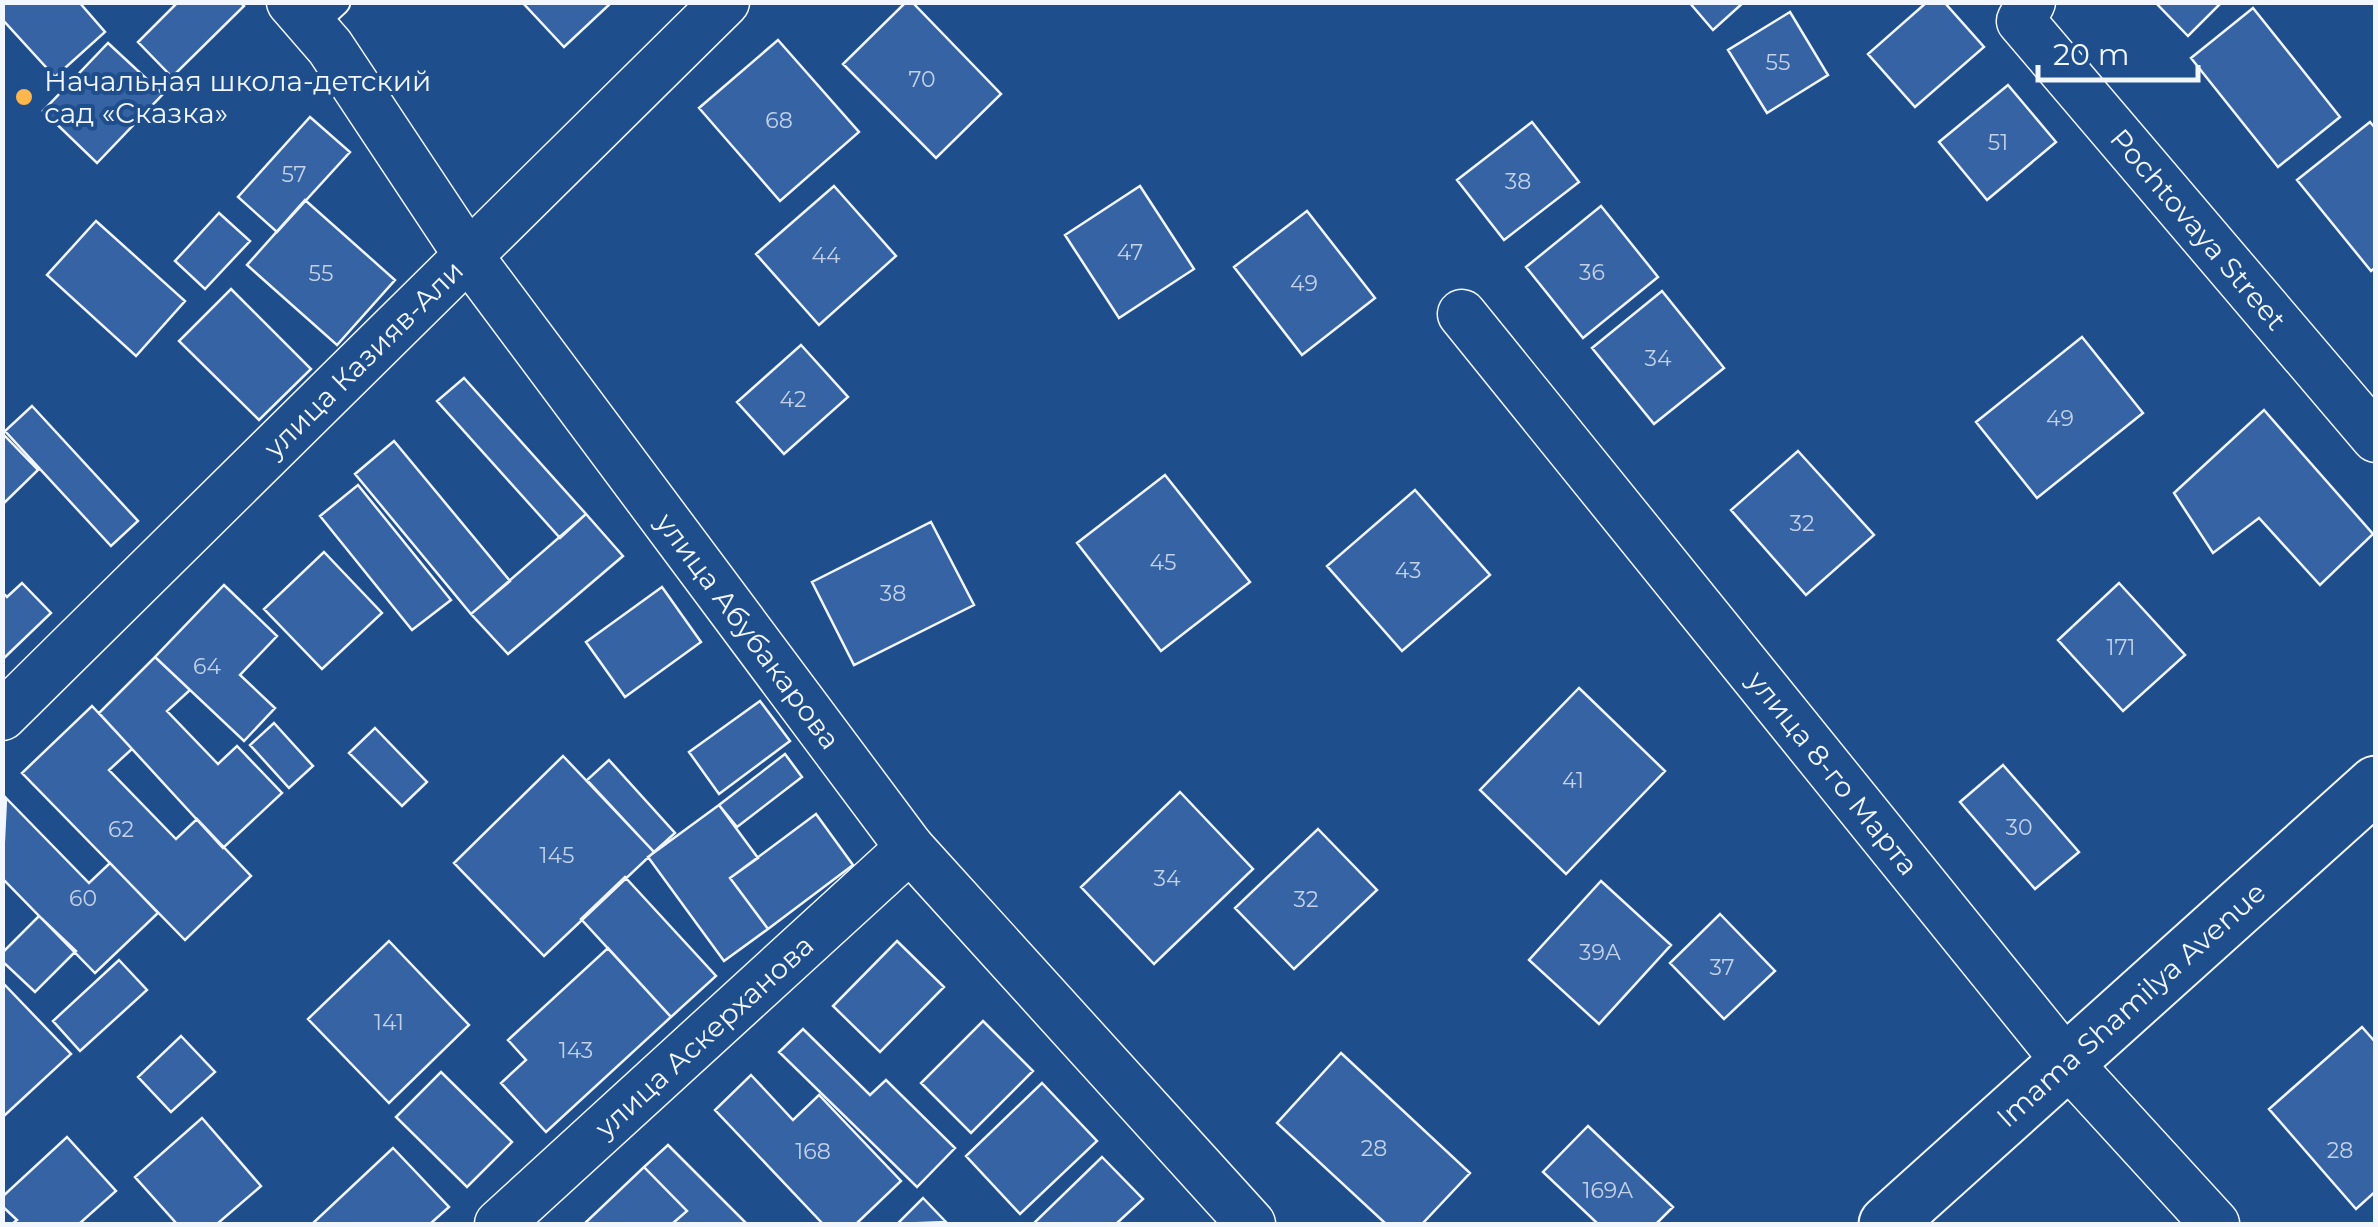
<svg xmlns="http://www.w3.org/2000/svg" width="2378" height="1227" font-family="Montserrat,sans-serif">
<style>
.building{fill:#3563a3;stroke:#f2f6ff;stroke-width:2.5}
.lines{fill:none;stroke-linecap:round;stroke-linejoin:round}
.service-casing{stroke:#f2f6ff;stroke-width:29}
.minor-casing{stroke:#f2f6ff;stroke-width:51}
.secondary-casing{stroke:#f2f6ff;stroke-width:59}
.service{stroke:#1f4e8c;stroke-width:25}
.minor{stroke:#1f4e8c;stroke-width:48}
.secondary{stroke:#1f4e8c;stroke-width:55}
.poi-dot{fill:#ffb74d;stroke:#1f4e8c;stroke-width:4}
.labels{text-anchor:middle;stroke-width:8;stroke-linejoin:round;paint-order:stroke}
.number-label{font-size:22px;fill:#c3d1e8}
.poi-label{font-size:28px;fill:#f2f6ff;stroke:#1f4e8c;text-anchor:start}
.street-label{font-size:28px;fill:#f2f6ff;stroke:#1f4e8c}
</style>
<rect width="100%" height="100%" fill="#1f4e8c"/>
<!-- building -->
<path class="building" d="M2,2H79L105,32L55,77L2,19Z
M178,2H240L244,6L172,77L138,42Z
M522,2H612L564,47Z
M906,2H912L1001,94L936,158L843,64Z
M1689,2H1744L1713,30Z
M1927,2H1944L1984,47L1915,107L1868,54Z
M2155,2H2222L2188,36Z
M2253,8L2340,117L2278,167L2191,58Z
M1790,12L1828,75L1767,113L1728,50Z
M778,40L859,132L780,201L699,108Z
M108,43L163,94L97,163L43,111Z
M2008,85L2056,142L1987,200L1939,142Z
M310,117L350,152L277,232L238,197Z
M1532,122L1579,182L1504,240L1457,180Z
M2370,122L2376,129V267L2371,271L2297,180Z
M834,186L896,256L819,325L756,254Z
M1140,186L1194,269L1119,318L1065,235Z
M305,200L395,280L337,345L247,265Z
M1601,206L1658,277L1583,338L1526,267Z
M1307,211L1375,298L1302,355L1234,267Z
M219,213L250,241L205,289L175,261Z
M96,221L185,301L136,356L47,275Z
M231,289L311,369L259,420L179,341Z
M1662,291L1724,368L1654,424L1592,348Z
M2082,337L2143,413L2037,498L1976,422Z
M801,345L848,397L784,454L737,402Z
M464,378L586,514L560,538L437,401Z
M32,406L138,521L111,546L5,431Z
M2264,410L2373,534L2320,585L2259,518L2213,553L2174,493Z
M2,433L38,470L2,505Z
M394,441L510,581L471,614L355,474Z
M1798,451L1874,535L1806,595L1731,510Z
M1165,475L1250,582L1161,651L1077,543Z
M358,485L451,600L412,630L320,516Z
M1415,490L1490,575L1402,651L1327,566Z
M586,514L623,556L508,654L471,614Z
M931,522L974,605L854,665L812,582Z
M324,552L382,613L322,669L264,609Z
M22,583L51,613L2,660V592L7,597Z
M2119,583L2185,655L2123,711L2058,640Z
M224,585L277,636L240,675L275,708L244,741L155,657Z
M662,587L701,642L625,697L586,642Z
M155,657L190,690L167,711L218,764L237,746L282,793L223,848L99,713Z
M1579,688L1665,771L1566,874L1480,790Z
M760,701L790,741L719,794L689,752Z
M92,706L132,749L109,770L176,839L197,819L251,876L185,940L22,773Z
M274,723L313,766L289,788L250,745Z
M375,728L427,782L402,806L349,753Z
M785,754L802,777L737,827L719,805Z
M563,756L654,852L544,956L454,863Z
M609,760L675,833L654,852L587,780Z
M2003,765L2079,852L2035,889L1960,802Z
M1180,792L1253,869L1154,964L1081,887Z
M6,798L89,883L110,863L158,913L95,973L2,878Z
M719,805L758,858L730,878L768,929L724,961L648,857Z
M816,814L853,865L768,929L730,878Z
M1318,829L1377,890L1294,969L1235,908Z
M625,877L716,976L671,1017L581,919Z
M1601,881L1671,945L1599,1024L1529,960Z
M1720,914L1775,971L1724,1019L1670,963Z
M39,916L76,951L35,992L2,961V953Z
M389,941L469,1025L389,1103L308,1019Z
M897,941L944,987L880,1052L833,1006Z
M608,948L671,1017L546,1132L501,1083L526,1060L508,1040Z
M119,960L147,990L80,1051L53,1021Z
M2,982L71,1054L5,1115L2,1112Z
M983,1021L1033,1071L971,1133L921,1083Z
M2362,1027L2376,1043V1191L2356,1209L2269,1109Z
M803,1029L870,1095L886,1080L955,1148L917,1187L779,1052Z
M181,1036L215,1072L171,1112L138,1077Z
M1341,1053L1470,1173L1422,1224H1386L1277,1123Z
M441,1072L512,1142L467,1187L396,1117Z
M751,1075L793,1120L819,1095L901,1181L856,1224H823L715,1110Z
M1042,1083L1097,1141L1020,1214L966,1156Z
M202,1118L261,1186L217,1224H177L135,1177Z
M1588,1126L1673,1207L1656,1224H1598L1543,1172Z
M67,1137L116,1191L79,1224H12L17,1220L2,1206V1197Z
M668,1145L747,1224L673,1223L687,1211L644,1167Z
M393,1148L449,1207L430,1224H312Z
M1102,1157L1143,1199L1116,1224H1033Z
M644,1167L687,1211L672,1224H584Z
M923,1198L946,1222L897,1224Z"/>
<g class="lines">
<!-- service casing -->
<g class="service-casing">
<path id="service" d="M311,26L337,2"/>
</g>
<!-- minor casing -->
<g class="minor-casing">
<g id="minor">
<path id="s1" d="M291,2L330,47L470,258L910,848L1251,1224"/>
<path id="s2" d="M2031,2L2021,21L2376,438"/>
<path id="s3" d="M1462,314L2065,1060L2215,1224"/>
<path id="s4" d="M2,716L725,2"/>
<path id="s5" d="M499,1224L910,848"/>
</g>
</g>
<!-- secondary casing -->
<g class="secondary-casing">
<g id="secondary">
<path id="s6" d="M1887,1224L2376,784"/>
</g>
</g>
<!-- service -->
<use href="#service" class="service"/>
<!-- minor -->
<use href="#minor" class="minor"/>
<!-- secondary -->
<use href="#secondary" class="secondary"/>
</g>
<!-- markers -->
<circle class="poi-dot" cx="24" cy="97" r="10"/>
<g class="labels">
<!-- number labels -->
<g class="number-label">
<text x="1778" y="70">55</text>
<text x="922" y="87">70</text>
<text x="779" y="128">68</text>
<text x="1998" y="150">51</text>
<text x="294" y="182">57</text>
<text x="1518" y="189">38</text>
<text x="1130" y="260">47</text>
<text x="826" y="263">44</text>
<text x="1592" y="280">36</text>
<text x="321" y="281">55</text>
<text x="1304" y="291">49</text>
<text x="1658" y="366">34</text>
<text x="793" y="407">42</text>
<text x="2060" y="426">49</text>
<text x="1802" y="531">32</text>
<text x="1163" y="570">45</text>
<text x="1408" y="578">43</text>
<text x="893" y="601">38</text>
<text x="2121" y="655">171</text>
<text x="207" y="674">64</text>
<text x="1573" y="788">41</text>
<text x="2019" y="835">30</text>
<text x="121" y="837">62</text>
<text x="557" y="863">145</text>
<text x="1167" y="886">34</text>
<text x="83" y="906">60</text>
<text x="1306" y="907">32</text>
<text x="1600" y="960">39А</text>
<text x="1722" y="975">37</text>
<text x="389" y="1030">141</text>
<text x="576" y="1058">143</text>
<text x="1374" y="1156">28</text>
<text x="2340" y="1158">28</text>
<text x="813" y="1159">168</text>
<text x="1608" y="1198">169А</text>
</g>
<!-- poi labels -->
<g class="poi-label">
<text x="44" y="91">Начальная школа-детский<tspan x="44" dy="32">сад «Сказка»</tspan></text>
</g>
<!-- street labels -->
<g class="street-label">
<text dy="10" stroke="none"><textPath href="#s2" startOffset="295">Pochtovaya Street</textPath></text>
<text dy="10" stroke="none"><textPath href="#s4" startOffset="508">улица Казияв-Али</textPath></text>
<text dy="10" stroke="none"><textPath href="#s1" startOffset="778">улица Абубакарова</textPath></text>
<text dy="10" stroke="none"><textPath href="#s3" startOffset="590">улица 8-го Марта</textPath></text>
<text dy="10" stroke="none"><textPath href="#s6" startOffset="328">Imama Shamilya Avenue</textPath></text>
<text dy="10" stroke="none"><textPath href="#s5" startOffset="278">улица Аскерханова</textPath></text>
</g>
</g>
<!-- border -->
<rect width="2378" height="1227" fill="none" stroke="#f2f6ff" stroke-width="10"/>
<!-- scale -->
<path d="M2038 65v15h160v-15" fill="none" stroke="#f2f6ff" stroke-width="5"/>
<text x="2053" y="65" font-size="30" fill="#f2f6ff" stroke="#1f4e8c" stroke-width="8" paint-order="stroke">20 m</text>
</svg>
